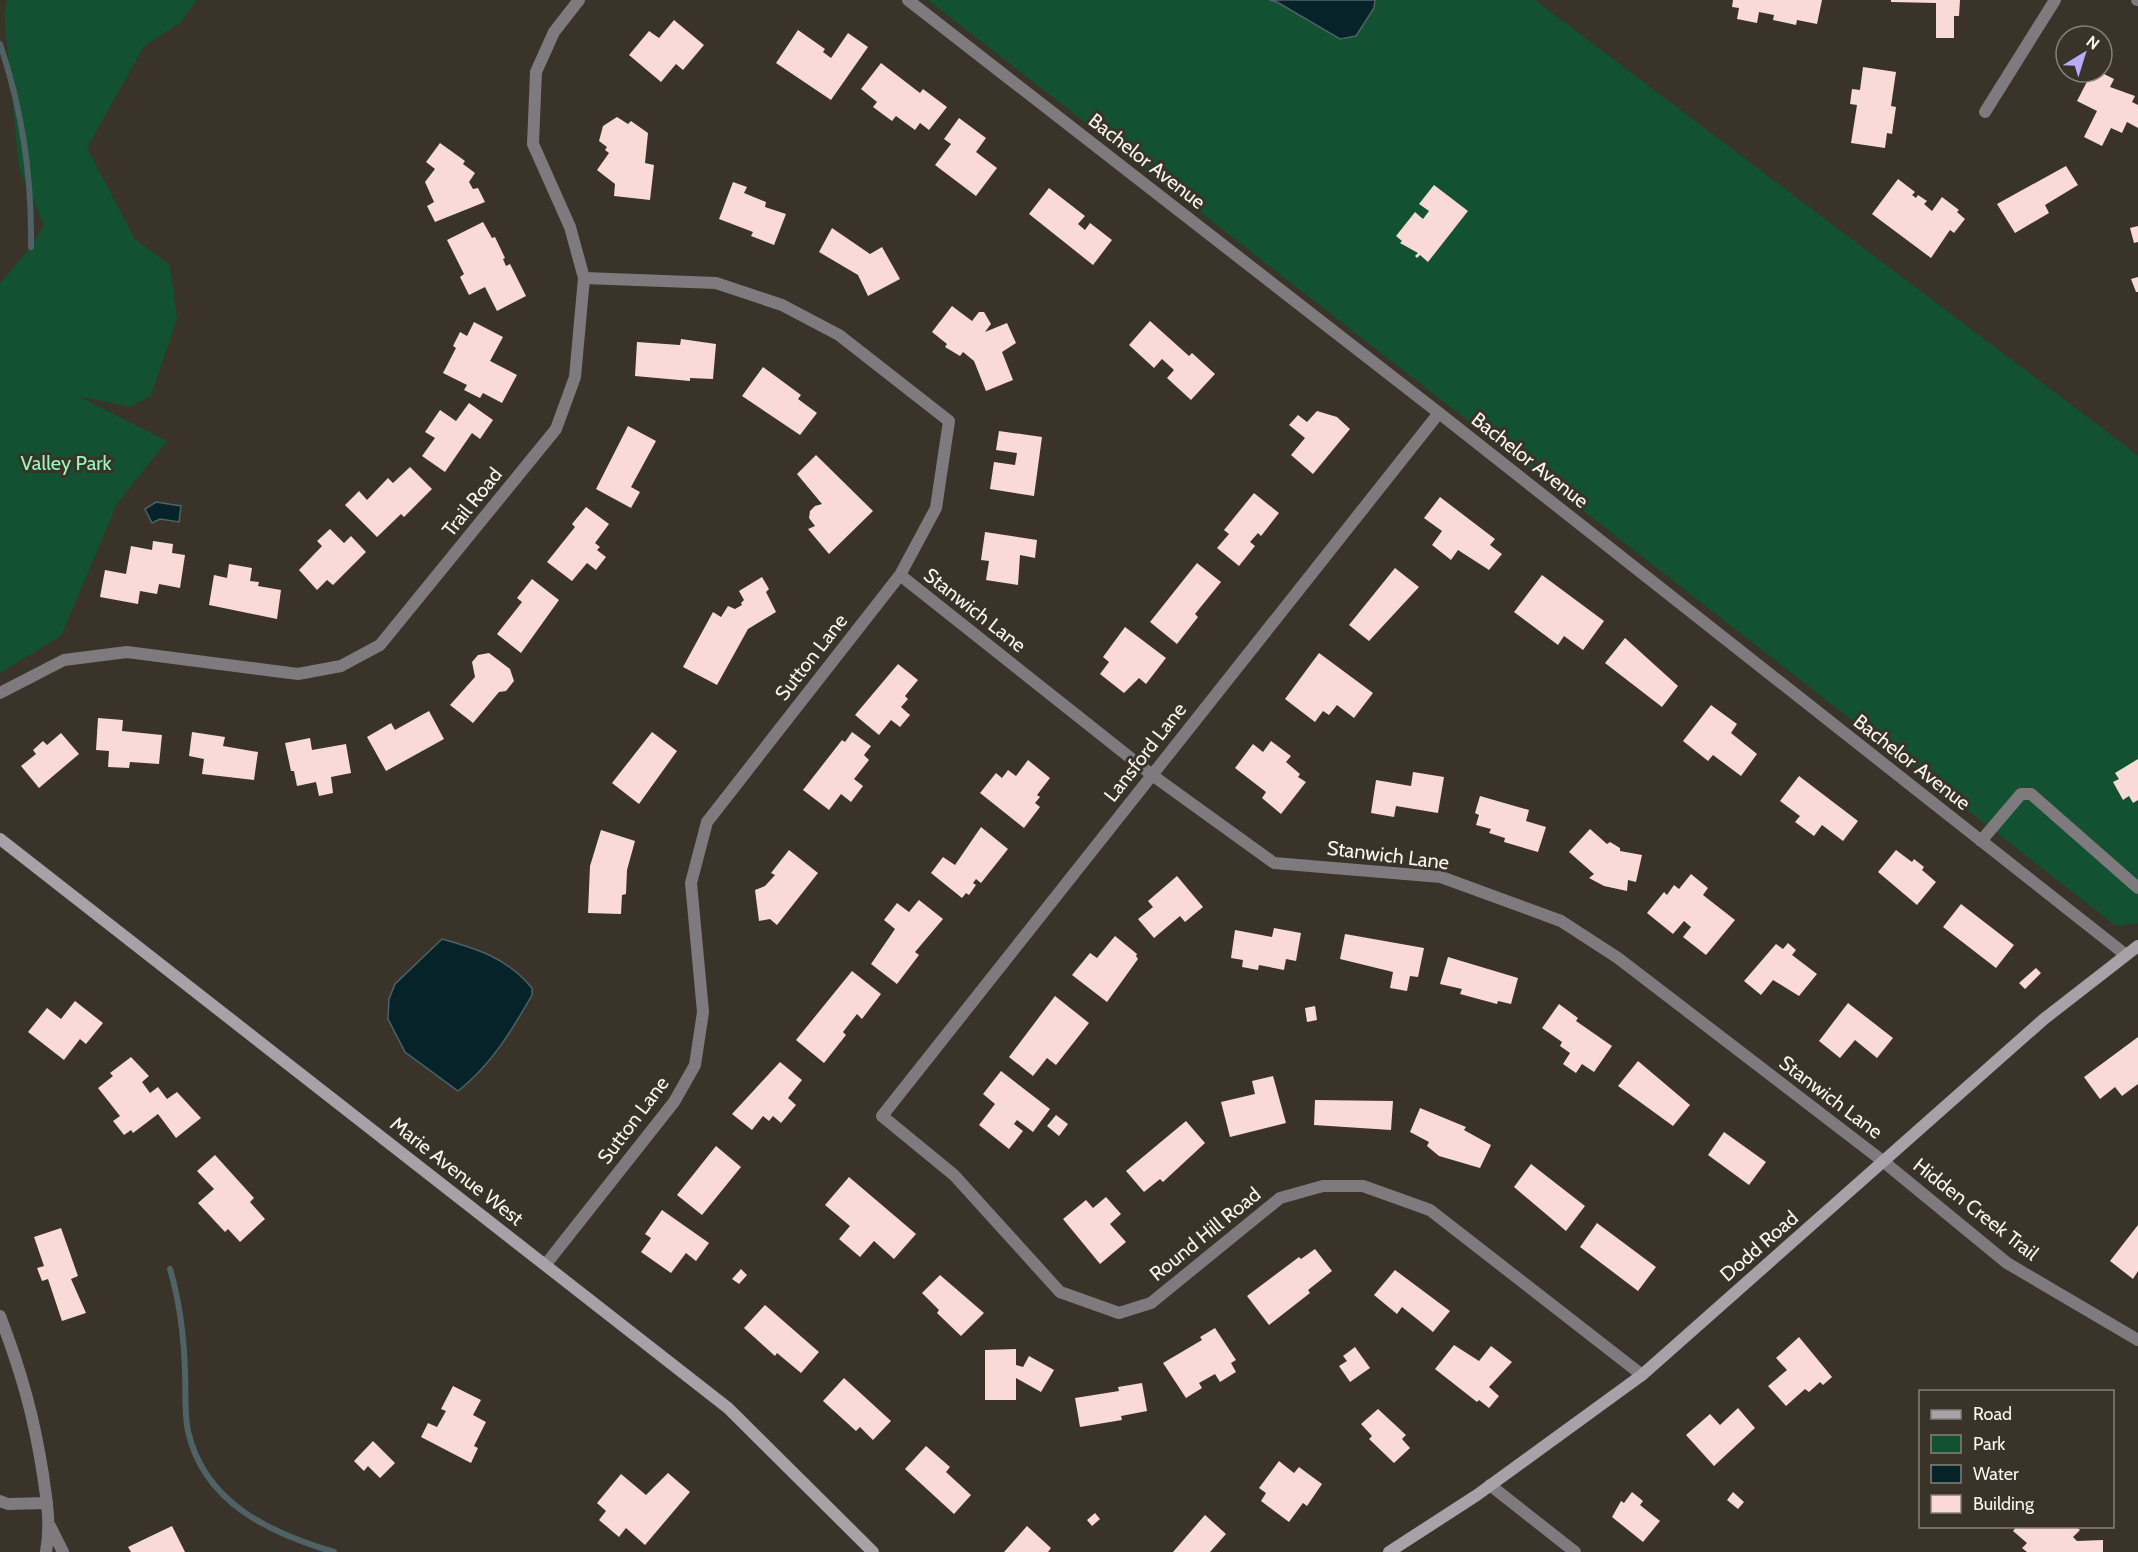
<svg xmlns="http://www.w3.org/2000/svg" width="2138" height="1552" font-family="Cabin,sans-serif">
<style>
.green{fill:#125131}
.water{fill:#07232a;stroke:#4f6265;stroke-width:1.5}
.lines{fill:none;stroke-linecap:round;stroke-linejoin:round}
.stream{stroke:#4f6265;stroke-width:6}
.building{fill:#fadad6}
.lane{stroke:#7f7a7e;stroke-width:12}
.street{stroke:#7f7a7e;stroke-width:12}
.secondary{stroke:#a9a1a8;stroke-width:12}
.labels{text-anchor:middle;stroke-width:6;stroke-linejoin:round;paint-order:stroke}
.street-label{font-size:20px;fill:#f8f4ee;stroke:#393329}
.park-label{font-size:20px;fill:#99f7be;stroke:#393329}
</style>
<rect width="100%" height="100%" fill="#393329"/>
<!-- green -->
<path class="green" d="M7,0H197L180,23L144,46L87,148L135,239L170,265L177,319L151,396L130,407L78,396L167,441L117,504L61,636L0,673V283L31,247L44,225L19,168L4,14Z
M928,0H1535L2126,446L2138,456V923L2116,926Z"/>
<!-- water -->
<path class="water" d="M1269,0H1375L1374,8L1356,36L1340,39L1277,2Z
M156,502L181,506L179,522L160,519L152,523L145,509Z
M442,939C478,949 507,958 532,988V995C511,1032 491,1065 458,1091L405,1052L388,1019L389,999L395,984Z"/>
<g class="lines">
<!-- stream -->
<path class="stream" d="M0,44C22,109 32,179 31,247
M170,1269C180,1303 184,1336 185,1372C186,1391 184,1413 188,1431C204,1503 270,1533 334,1552"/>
</g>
<!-- building -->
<path class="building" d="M1733,0H1822L1817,24L1797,20L1796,25L1773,20L1774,15L1759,12L1757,23L1737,19L1739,8L1732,7Z
M1891,0H1960L1959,16H1954V38H1936V3L1891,2Z
M674,20L704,45L683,70L676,64L661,82L629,55L649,31L659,38Z
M798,30L825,49L823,52L831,58L848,33L868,47L831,100L776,63Z
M881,63L920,93L923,89L947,107L929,130L920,123L915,130L896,116L892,121L873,107L877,102L861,89Z
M1863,67L1896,72L1891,106L1896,107L1892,134L1887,133L1885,148L1851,143L1857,105L1850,104L1852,89L1860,90Z
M2092,72H2100L2114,79L2110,87L2135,96L2132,102L2138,105V128L2127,122L2122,133L2111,128L2102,146L2084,137L2097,111L2077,101Z
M617,117L628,124L631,121L648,133L645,163L654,165L650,200L614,196L615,184L597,170L609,153L605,150L607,147L599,141L603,126Z
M959,118L986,138L976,152L997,168L976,196L935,165L951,144L944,139Z
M440,143L465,161L463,164L475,173L469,182L473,189L478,188L485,202L435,222L427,206L434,202L425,182L435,169L426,162Z
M2066,166L2078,185L2045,205L2049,213L2015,233L1997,204Z
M1898,179L1915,192L1912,195L1916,198L1918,195L1927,201L1924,204L1932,211L1942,197L1959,210L1957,212L1965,219L1954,233L1950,230L1931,258L1872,214Z
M733,182L747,187L744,193L766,202L765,207L786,214L774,245L751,236L753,232L719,219Z
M1434,185L1468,211L1428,262L1420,255L1417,258L1415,256L1418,253L1400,243L1402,241L1396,236L1415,212L1423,219L1429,211L1419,204Z
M1049,188L1085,216L1078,224L1085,230L1090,223L1112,240L1093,265L1029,214Z
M483,222L492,238L495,237L505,258L503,259L506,266L510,264L526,296L497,311L485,287L469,295L460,277L464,274L447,240Z
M2138,226V242L2134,243L2130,228Z
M832,228L870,254L882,247L900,279L868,296L858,275L819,252Z
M2138,277V292H2136L2131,279Z
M952,306L972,321L979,312H984L991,324L985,332L1007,323L1016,343L1002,352L1013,380L986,391L974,361L963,352L960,356L945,347L947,344L932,332Z
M1150,321L1189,356L1192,353L1215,374L1191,400L1167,378L1174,370L1162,359L1154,368L1129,345Z
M474,322L503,337L490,361L517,375L502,403L483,393L480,398L464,390L467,385L443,373L456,348L453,346L460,332L467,336Z
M681,339L716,344L713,379L690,378V381L635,376L637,342L680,345Z
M763,367L801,395L798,399L817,413L800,435L742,396Z
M469,403L493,420L480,439L472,433L445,472L422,456L435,438L425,432L440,410L456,421Z
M1317,411L1337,417L1350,429L1313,474L1291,455L1305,438L1289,425L1298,415L1307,422Z
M628,426L656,441L631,487L640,492L631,508L596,489Z
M999,431L1042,437L1034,496L990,489L994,462L1015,465L1017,453L996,450Z
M816,455L873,511L829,554L808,529L815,526L809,518L810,511L815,506L822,504L797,474Z
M410,467L432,489L404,517L401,514L377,537L345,505L359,491L367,500L388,478L393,483Z
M1254,493L1279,513L1261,536L1258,533L1250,542L1255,546L1239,566L1217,548L1229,534L1224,530Z
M1440,497L1495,539L1490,545L1502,554L1489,570L1458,550L1451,560L1432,545L1442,531L1424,518Z
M586,507L609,524L595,543L600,547L597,550L606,557L596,570L587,563L572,581L547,562L575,527L572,524Z
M330,529L344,543L351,536L366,552L333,585L327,580L317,590L299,570L322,546L317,541Z
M985,532L1037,540L1035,558L1020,555L1018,585L986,580L989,561L981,560Z
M153,541L173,544L172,553L185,555L180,588L159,584L157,594L140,591L138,604L100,597L105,570L126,574L131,546L152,550Z
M1197,563L1221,582L1195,614L1198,617L1177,644L1150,622Z
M229,564L252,568L250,581L259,582L258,586L281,590L277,619L209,605L214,575L227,578Z
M1395,568L1419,587L1369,641L1349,625Z
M1542,575L1604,621L1583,650L1564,636L1558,645L1514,612Z
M762,577L769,589L766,592L776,612L748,629L717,685L683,667L713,612L721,617L728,606L735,609L742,605L741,603L744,600L739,591Z
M532,579L559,600L521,653L497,634L522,602L517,598Z
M1125,627L1166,658L1146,684L1139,678L1124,693L1100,674L1109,662L1103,657Z
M1625,638L1678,686L1662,707L1605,663Z
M489,653L510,669L514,681L506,691L499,692L473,723L450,705L475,677L472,662L478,655Z
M1319,653L1373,693L1354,718L1337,705L1329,715L1323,711L1315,722L1285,699Z
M898,664L918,680L905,696L908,699L901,707L910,715L900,727L891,720L879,735L855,715Z
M1711,705L1737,724L1731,733L1757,754L1741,776L1713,755L1708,761L1683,741Z
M429,711L444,739L386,771L367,737L391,723L395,730Z
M98,718L123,720L122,731L162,735L159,764L130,762L129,768L108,767L109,751L96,750Z
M192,732L225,737L223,746L258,752L254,780L202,774L204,759L189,756Z
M652,732L677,751L639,804L612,783Z
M852,732L871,746L864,755L869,760L854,779L863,786L851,802L841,794L829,810L803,790L842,740L845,742Z
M61,733L79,754L39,788L21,766L36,754L33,750L43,741L47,745Z
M310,738L312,750L346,744L351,773L331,777L333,793L319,796L316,782L297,786L294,771H291L285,743Z
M1271,741L1291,756L1286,762L1300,774L1298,777L1306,782L1281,814L1262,798L1266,792L1235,768L1253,744L1263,752Z
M2138,759V800L2133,803L2129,796L2123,800L2113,782L2119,779L2115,773Z
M1028,760L1050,778L1037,795L1040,797L1035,803L1040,807L1024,828L980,793L996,773L1002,778L1008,770L1016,776Z
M1413,772L1444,777L1438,813L1396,806L1394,817L1371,813L1376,780L1411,786Z
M1799,776L1858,821L1843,841L1822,825L1814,836L1795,822L1800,816L1780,801Z
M1480,796L1529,810L1526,821L1546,827L1538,852L1504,842L1505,838L1489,833L1491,829L1476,825L1479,815L1475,813Z
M981,827L1008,849L981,883L976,879L973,883L976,885L969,895L966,893L962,898L931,873L943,857L955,865Z
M1590,829L1607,844L1610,842L1620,848V851L1642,855L1636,882L1628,880L1627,891L1604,886L1589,878L1594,874L1569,852Z
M601,830L635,841L627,870L626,894L622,895L621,914L588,913L590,866Z
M789,850L818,873L777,925L770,919L759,921L755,890L765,886L775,875L771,873Z
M1896,850L1912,862L1914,859L1924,867L1922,870L1936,882L1917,905L1878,872Z
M1691,874L1708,888L1703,895L1735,920L1706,955L1683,937L1691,927L1684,921L1673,934L1647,913L1664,892L1667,895L1674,885L1679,889Z
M1177,876L1203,907L1185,922L1180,916L1154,938L1138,919L1153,907L1148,901Z
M919,900L943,919L915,952L919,955L897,984L871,964L895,929L884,920L897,903L909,912Z
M1961,904L2014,945L1996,968L1943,927Z
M1274,928L1301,933L1296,961L1286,959L1284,970L1259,965L1258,970L1242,967L1243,960L1231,958L1235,930L1272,937Z
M1345,934L1424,948L1418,977L1410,976L1407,991L1390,988L1393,972L1340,959Z
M1115,936L1137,954L1136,956L1138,959L1107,1002L1072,975L1090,953L1097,958Z
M1788,943L1796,950L1792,955L1817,974L1799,996L1773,980L1761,995L1744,981L1776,944L1783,949Z
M1448,957L1518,978L1511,1004L1498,1001L1497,1004L1460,994L1462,989L1440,984Z
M2036,968L2041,973L2025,989L2019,983Z
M852,971L881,994L862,1019L857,1014L843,1032L846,1035L824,1063L796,1040Z
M1055,996L1089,1023L1056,1065L1047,1058L1033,1076L1009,1057Z
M75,1001L103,1023L86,1044L80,1039L64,1060L28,1032L47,1008L61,1019Z
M1848,1003L1893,1038L1877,1058L1855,1040L1840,1058L1819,1041Z
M1559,1004L1578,1018L1576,1021L1612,1046L1594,1072L1582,1064L1576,1073L1563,1064L1570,1053L1560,1046L1562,1042L1542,1028Z
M1315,1006L1317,1020L1307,1022L1305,1008Z
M2138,1037V1084L2122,1096L2115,1087L2100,1099L2084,1077Z
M131,1057L149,1076L142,1082L150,1093L158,1087L167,1099L177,1092L201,1118L176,1138L158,1114L133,1133L131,1130L124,1135L113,1121L120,1116L98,1088L113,1076L110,1073Z
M1638,1061L1690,1105L1673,1126L1618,1086Z
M780,1062L802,1080L788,1098L796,1105L781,1123L773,1116L769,1121L763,1116L752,1130L732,1114Z
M1001,1071L1050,1109L1033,1132L1017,1120L1014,1124L1023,1131L1009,1149L979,1125L995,1104L983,1094Z
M1273,1076L1286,1123L1230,1137L1221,1102L1255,1094L1252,1081Z
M1315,1100L1393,1101L1391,1130L1314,1125Z
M1420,1108L1466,1127L1464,1130L1491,1145L1480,1168L1439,1156L1427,1146L1429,1142L1410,1132Z
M1056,1115L1068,1124L1059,1136L1047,1126Z
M1186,1121L1205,1143L1163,1182L1160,1179L1144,1192L1126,1171Z
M1724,1132L1766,1162L1749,1185L1708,1155Z
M716,1146L741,1167L702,1215L677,1195Z
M215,1155L254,1198L250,1202L265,1219L240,1242L228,1229L225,1232L198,1203L214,1189L197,1171Z
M1531,1164L1585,1206L1566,1231L1514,1187Z
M849,1177L916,1234L894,1259L874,1241L860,1257L839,1239L850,1226L825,1205Z
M1106,1197L1121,1214L1110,1224L1126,1242L1100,1264L1063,1219L1086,1200L1093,1208Z
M662,1210L709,1243L696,1261L686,1253L671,1273L641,1252L651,1238L645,1234Z
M1597,1223L1656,1267L1638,1291L1580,1247Z
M2138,1225V1271L2133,1279L2110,1261Z
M61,1228L78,1276L71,1279L86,1313L62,1321L48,1279L42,1281L37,1268L44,1266L34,1237Z
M1315,1249L1332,1271L1308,1290L1310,1293L1269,1325L1247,1296L1299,1257L1301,1259Z
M741,1269L747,1275L739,1284L732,1279Z
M1395,1270L1450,1311L1433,1332L1402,1307L1397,1314L1374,1295Z
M940,1275L984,1313L961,1336L937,1313L939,1310L922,1293Z
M765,1305L819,1352L801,1373L777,1353L775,1356L744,1328Z
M1215,1328L1236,1360L1231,1363L1236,1372L1220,1382L1215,1374L1199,1383L1202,1388L1186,1398L1163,1363L1202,1340L1200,1337Z
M1799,1337L1832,1377L1823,1385L1820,1382L1809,1392L1805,1389L1786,1406L1768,1386L1787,1370L1776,1358Z
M1454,1345L1479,1361L1491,1346L1512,1362L1489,1387L1499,1396L1489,1408L1479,1400L1477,1402L1435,1369Z
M1355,1347L1370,1368L1350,1382L1339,1366L1347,1361L1343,1356Z
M1016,1349V1365L1023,1367L1029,1356L1054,1370L1041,1392L1016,1378V1400H985V1350Z
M844,1378L891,1421L873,1440L860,1427L856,1431L823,1401Z
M1142,1383L1147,1411L1121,1416L1122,1420L1080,1427L1075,1398L1119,1391L1118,1387Z
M453,1386L481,1400L473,1415L486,1422L474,1446L478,1448L471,1463L421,1437L428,1423L437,1427L446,1411L441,1409Z
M1738,1408L1755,1428L1714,1466L1686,1435L1710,1414L1720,1425Z
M1378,1409L1406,1435L1402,1439L1410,1448L1394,1463L1369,1439L1372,1436L1361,1424Z
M373,1441L395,1463L380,1478L368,1466L364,1471L354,1461Z
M926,1446L950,1467L946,1472L971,1495L954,1514L905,1469Z
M1279,1461L1294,1473L1299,1467L1322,1484L1307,1506L1303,1503L1289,1522L1261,1501L1266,1493L1259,1488Z
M668,1473L690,1492L645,1545L626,1528L619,1537L599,1520L606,1511L597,1503L621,1474L646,1495Z
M1632,1492L1643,1501L1640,1505L1660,1521L1643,1542L1612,1517L1621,1501L1624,1503Z
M1733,1492L1744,1502L1738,1509L1727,1500Z
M1095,1513L1100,1519L1092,1526L1087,1520Z
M1205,1515L1226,1534L1210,1552H1173Z
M172,1526L185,1552H131L128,1547Z
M1027,1526L1051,1548L1048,1552H1004Z
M2017,1526H2075L2080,1530L2073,1537L2077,1541L2103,1540V1552H2027L2022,1548L2027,1543L2013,1531Z"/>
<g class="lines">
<!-- lane -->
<path class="lane" d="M1981,841L2021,794H2031L2138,888
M1490,1485L1575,1552
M0,1501L8,1504L47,1503"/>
<!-- street -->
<path class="street" d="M908,0L1439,413L2126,955
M2137,0H2138
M1985,112L2055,0
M1439,413L882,1116L954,1175L1060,1292L1119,1313L1151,1303L1280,1198L1323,1186H1363L1430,1210L1642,1375
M900,575L1152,775L1274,863L1441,877L1561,921L1618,958L1884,1162L2007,1263L2138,1340
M0,693L64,660L127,652L298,674L341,666L380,645L556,429L575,377L584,278L570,227L533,144L536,72L554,32L579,0
M546,1264L674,1102L695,1065L703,1012L691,883L707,822L900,575L936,508L949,421L839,335L782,305L716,283L584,278
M0,1316C21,1371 34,1416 43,1475C47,1503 51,1524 46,1552
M50,1526L63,1552"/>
<!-- secondary -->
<path class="secondary" d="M0,839L728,1408L873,1552
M1389,1552L1477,1495L1642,1375L2044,1019L2138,946"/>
</g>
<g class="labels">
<!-- street labels -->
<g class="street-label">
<text transform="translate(1147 161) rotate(38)" y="7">Bachelor Avenue</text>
<text transform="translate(1530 460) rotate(38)" y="7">Bachelor Avenue</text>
<text transform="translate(472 502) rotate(-51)" y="7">Trail Road</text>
<text transform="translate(975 610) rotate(38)" y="7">Stanwich Lane</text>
<text transform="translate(811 657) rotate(-52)" y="7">Sutton Lane</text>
<text transform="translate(1145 752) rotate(-52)" y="7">Lansford Lane</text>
<text transform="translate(1912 762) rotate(38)" y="7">Bachelor Avenue</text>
<text transform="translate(1388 855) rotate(7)" y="7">Stanwich Lane</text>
<text transform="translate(1831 1097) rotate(37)" y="7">Stanwich Lane</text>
<text transform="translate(633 1120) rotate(-53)" y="7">Sutton Lane</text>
<text transform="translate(457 1171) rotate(38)" y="7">Marie Avenue West</text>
<text transform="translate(1976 1209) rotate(38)" y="7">Hidden Creek Trail</text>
<text transform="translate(1205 1234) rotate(-39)" y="7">Round Hill Road</text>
<text transform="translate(1759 1246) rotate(-41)" y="7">Dodd Road</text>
</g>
<!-- park labels -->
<g class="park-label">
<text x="66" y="470">Valley Park</text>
</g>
</g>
<!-- legend -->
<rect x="1919" y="1390" width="195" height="138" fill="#393329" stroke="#858078" stroke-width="1.5"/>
<rect x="1931" y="1410" width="30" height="9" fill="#a9a1a8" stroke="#858078" stroke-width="1.5"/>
<text x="1973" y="1420" font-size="18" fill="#f8f4ee">Road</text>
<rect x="1931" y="1435" width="30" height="18" fill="#125131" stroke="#858078" stroke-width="1.5"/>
<text x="1973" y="1450" font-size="18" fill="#f8f4ee">Park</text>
<rect x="1931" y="1465" width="30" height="18" fill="#07232a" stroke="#858078" stroke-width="1.5"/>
<text x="1973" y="1480" font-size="18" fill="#f8f4ee">Water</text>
<rect x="1931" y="1495" width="30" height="18" fill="#fadad6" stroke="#858078" stroke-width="1.5"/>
<text x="1973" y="1510" font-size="18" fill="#f8f4ee">Building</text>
<!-- north arrow -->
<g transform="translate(2084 54) rotate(38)"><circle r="28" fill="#393329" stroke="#858078" stroke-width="1.5"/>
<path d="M0-4.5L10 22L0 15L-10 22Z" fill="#b8abf7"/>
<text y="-9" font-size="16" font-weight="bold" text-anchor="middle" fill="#f8f4ee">N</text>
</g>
</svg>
